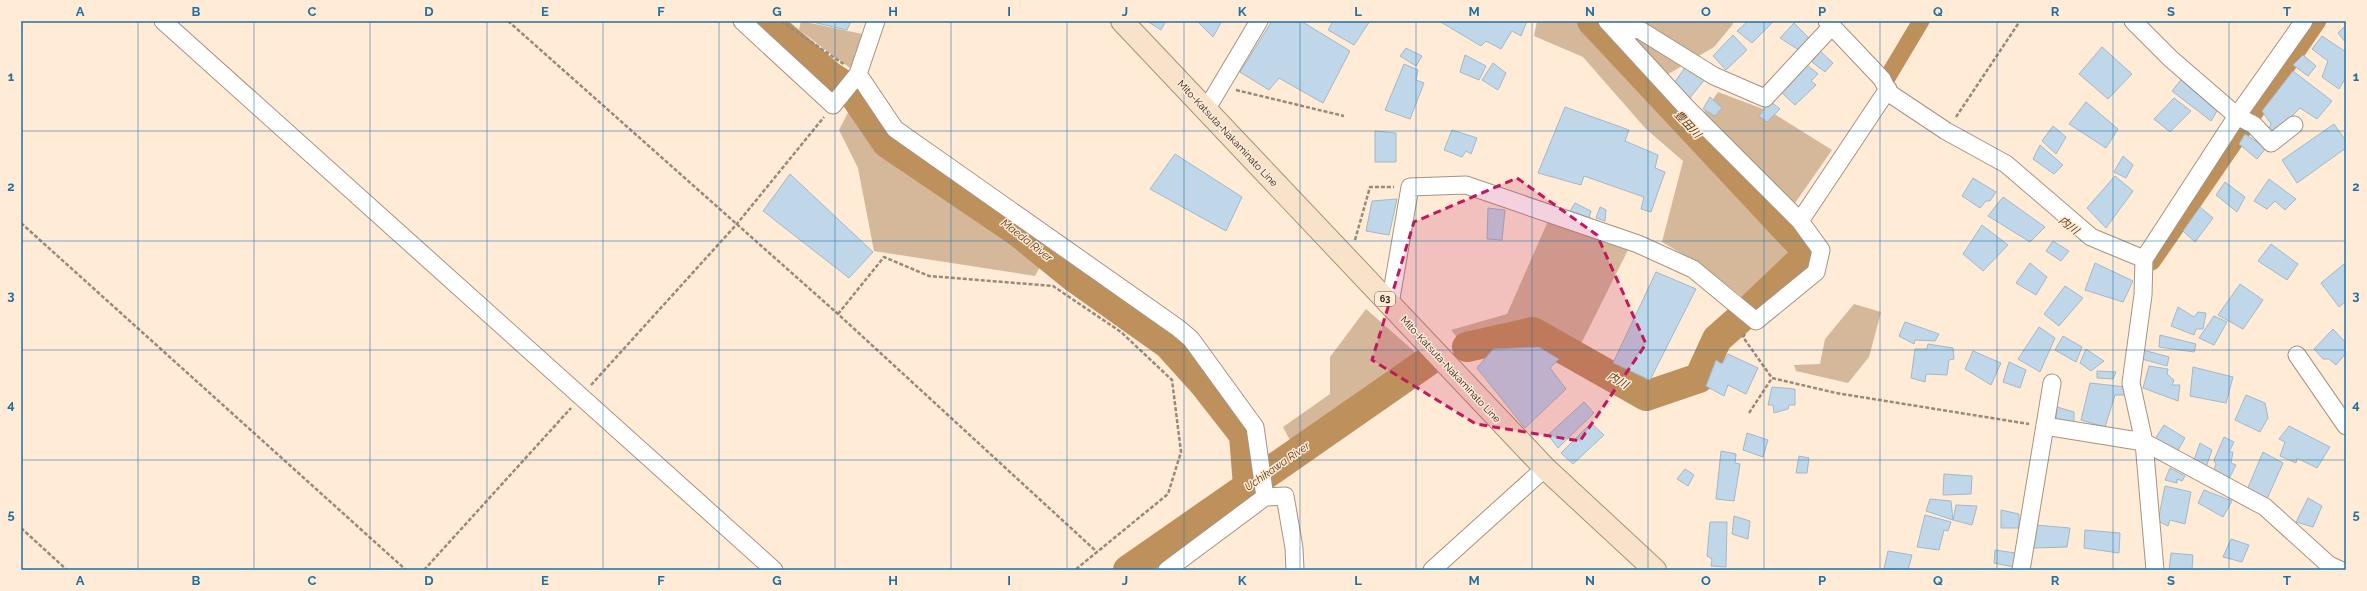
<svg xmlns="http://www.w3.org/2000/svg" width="2367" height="591" font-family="Raleway,'Noto Sans JP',sans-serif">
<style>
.green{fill:#d4b899}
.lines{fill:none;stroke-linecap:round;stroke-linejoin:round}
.canal{stroke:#be915c;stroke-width:17}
.river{stroke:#be915c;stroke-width:30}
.building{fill:#bfd7e9;stroke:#a1b8ca}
.minor-casing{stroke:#a5937f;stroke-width:19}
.primary-casing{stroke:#ac9274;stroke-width:24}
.path{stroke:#988a7b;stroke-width:2.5;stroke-dasharray:4 2;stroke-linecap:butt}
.minor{stroke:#fff;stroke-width:17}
.primary{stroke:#f8e2c9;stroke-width:22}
.marked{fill:#c2185b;fill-opacity:0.2;stroke:#c2185b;stroke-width:3;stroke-dasharray:8 5;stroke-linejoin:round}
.grid{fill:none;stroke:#2170a2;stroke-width:1;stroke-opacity:0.55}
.labels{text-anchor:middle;stroke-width:3;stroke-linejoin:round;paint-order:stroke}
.shield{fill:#ffebd6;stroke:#695e52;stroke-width:1}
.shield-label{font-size:9px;font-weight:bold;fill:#29221a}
.street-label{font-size:10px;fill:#29221a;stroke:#ffebd6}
.water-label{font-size:11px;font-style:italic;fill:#58380e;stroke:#ffebd6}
.neatline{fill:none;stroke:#2170a2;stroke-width:1.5}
.grid-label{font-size:13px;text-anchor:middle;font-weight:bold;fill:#2170a2}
</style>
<rect width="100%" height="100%" fill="#ffebd6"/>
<!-- green -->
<path class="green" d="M801,21L867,35L858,74L799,30Z
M1537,21H1584L1796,252L1745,299L1703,266L1662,242L1683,161L1646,129L1583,57L1534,36Z
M1614,21H1733V24L1714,47L1665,76Z
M1718,92L1771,112L1832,150L1795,203L1703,114Z
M855,99L882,148L1043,261L1035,276L874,251L858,168L839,130Z
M1548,221L1629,248L1579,348L1532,327L1461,342L1451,330L1507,314Z
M1854,304L1881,312L1869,357L1848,383L1796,371L1794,365L1820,364L1825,339Z
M1366,309L1423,359L1292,444L1283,427L1330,394V357Z"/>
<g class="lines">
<!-- canal -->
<path class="canal" d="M1887,78L1921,21
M1788,230L1794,220
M2152,262L2318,21"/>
<!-- river -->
<path class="river" d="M765,21L830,76L850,89L887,143L1017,231L1075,278L1168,344L1205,385L1244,435L1248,486
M1592,21L1809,253L1748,311
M1467,347L1533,332L1646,396L1699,378L1717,339L1743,316
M1128,570L1427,362"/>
</g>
<!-- building -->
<path class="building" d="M808,21H851L847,30Z
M1147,21H1166L1161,30Z
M1197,21H1222L1213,37Z
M1272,21H1301L1350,51L1323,103L1279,78L1269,90L1240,72Z
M1333,21H1370L1354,45L1328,30Z
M1439,21H1527L1521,36L1512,31L1501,49L1486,41L1481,46Z
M1748,21H1774L1752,43L1737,31Z
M1794,23L1811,40L1802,52L1780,38Z
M2346,25V43L2338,33Z
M1733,35L1747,50L1726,70L1713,56Z
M2322,36L2346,52V77L2339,89L2322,77L2328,61L2312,49Z
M2102,47L2132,74L2108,99L2079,74Z
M1406,48L1422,56L1416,66L1400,56Z
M1820,51L1833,63L1825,72L1812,62Z
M1465,55L1486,66L1479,80L1460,72Z
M2303,55L2316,66L2308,76L2293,65Z
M1493,63L1506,73L1498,90L1482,80Z
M1404,64L1418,70L1416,80L1424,83L1410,119L1385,110Z
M1807,65L1818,74L1811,81L1816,85L1795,105L1782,93Z
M1686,66L1705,79L1689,99L1670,89Z
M2293,71L2332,101L2317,119L2300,108L2275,133L2269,129L2271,124L2262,111Z
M2181,80L2217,111L2211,121L2172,91Z
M1710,97L1722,108L1715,116L1703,109Z
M2174,98L2191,111L2170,132L2154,119Z
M1770,101L1780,109L1767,122L1759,116Z
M2086,102L2118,129L2106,148L2069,124Z
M1565,107L1629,130L1625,141L1658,155L1655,168L1665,172L1651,212L1641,209L1644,197L1584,176L1581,185L1538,173Z
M2334,124L2346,141V148L2297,183L2282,160Z
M2053,126L2066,137L2056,154L2042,141Z
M1452,130L1477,138L1471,154L1466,151L1462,157L1444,150Z
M1375,131L1396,133V162H1375Z
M2245,134L2266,148L2257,159L2239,144Z
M2040,145L2063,165L2054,174L2033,159Z
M1175,154L1242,197L1226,231L1150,189Z
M2123,156L2133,165L2126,178L2114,172Z
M790,174L873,252L849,278L763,211Z
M2115,176L2133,191L2106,228L2087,208Z
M1973,178L1996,192L1990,201H1986L1980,208L1962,196Z
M2269,179L2296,199L2285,210L2275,201L2267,209L2254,201Z
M2225,182L2245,197L2237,212L2216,195Z
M2003,197L2045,227L2030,242L1988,216Z
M1397,199L1389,235L1366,231L1372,201Z
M1575,203L1591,211L1589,218L1570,211Z
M1600,207L1606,210L1605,221L1596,218Z
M2200,207L2213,218L2195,242L2183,231Z
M1488,208L1505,210L1502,240L1487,239Z
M1982,225L2008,245L1983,271L1963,254Z
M2053,241L2069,251L2061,261L2046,251Z
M2271,244L2298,264L2287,280L2258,261Z
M2030,263L2047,277L2036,295L2016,283Z
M2095,263L2133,281L2123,302L2085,290Z
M2344,264L2346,267V301L2339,307L2321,283Z
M1656,272L1696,289L1650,380L1613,363Z
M2240,284L2263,300L2243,329L2218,315Z
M2065,286L2083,298L2059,326L2044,314Z
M2178,307L2194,317L2198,312L2206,313L2203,329H2196L2194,335L2171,326Z
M2214,316L2227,322L2214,345L2199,338Z
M1905,322L1939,334L1935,341L1915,340L1914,344L1899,336Z
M2039,327L2055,338L2040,372L2018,359Z
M2333,329L2346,343V353L2336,365L2329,359H2323L2314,349Z
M2160,335L2196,344L2194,352L2159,347Z
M2063,336L2082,347L2076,362L2055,350Z
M1928,344L1953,348L1954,359L1949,360L1947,375L1926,374L1925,382L1911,378L1915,349H1927Z
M1539,347L1559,359L1550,368L1566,389L1525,428L1477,368L1493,349Z
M2086,349L2104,361L2091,371L2080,363Z
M2143,350L2169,357L2167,366L2142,359Z
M1973,351L2001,363L1991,385L1965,369Z
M1728,354L1758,368L1746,394L1728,385L1724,396L1706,386L1716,360L1722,364Z
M2009,362L2026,370L2020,388L2003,382Z
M2149,366L2168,369L2167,374L2174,380L2172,385H2180L2178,401L2143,388Z
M2193,367L2233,377L2226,403L2190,396Z
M2097,371L2116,372L2113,379L2097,378Z
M2090,383L2126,387L2124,395H2115L2105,427L2081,420Z
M1772,387L1795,389V405H1789L1788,409L1774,413L1773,405H1768Z
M2246,395L2265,403L2268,418L2260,432L2235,420Z
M1584,402L1594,413L1558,448L1548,435Z
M2057,407L2074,412V424L2056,422Z
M1591,423L1604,435L1573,464L1561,453Z
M2164,425L2185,438L2177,452L2155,439Z
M2289,426L2330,447L2317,468L2297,458L2296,463L2280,456L2285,442L2279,439Z
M1747,433L1768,440L1763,457L1743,450Z
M2224,437L2234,442L2229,452H2233L2231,463L2236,465L2229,479L2213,474L2216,464L2214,460Z
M2200,443L2212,450L2205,470L2193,463Z
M1721,451L1736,454L1735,463L1740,464L1734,501L1716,499Z
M2263,452L2283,463L2267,499L2247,490Z
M1799,456L1809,458L1807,473H1796Z
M2170,468L2185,476L2182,481L2177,479V483L2165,480Z
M1685,469L1694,475L1688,486L1677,479Z
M1944,474L1972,476L1971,494L1943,495Z
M2165,486L2191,492L2185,524L2170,520L2168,526L2158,521Z
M2204,490L2232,501L2223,517L2198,503Z
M2308,498L2322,506L2313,527L2296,522Z
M1930,499L1951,501L1953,520L1926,511Z
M1956,505L1977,506L1972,525L1953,520Z
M2001,510L2019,514V528H2001Z
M1925,515L1951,522L1948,531L1944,530L1939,550L1917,547Z
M1734,516L1750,521L1748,539L1732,534Z
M1710,522H1727L1726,567L1711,566L1712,559L1707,556Z
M2035,525L2070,528L2067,547L2034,548Z
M2085,530L2120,533L2119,553L2084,548Z
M2231,539L2249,545L2242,562L2223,557Z
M1995,550L2015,553L2014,567L1994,563Z
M1888,551L1912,555L1908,570L1884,569Z
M2171,553L2193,555L2192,570H2169Z"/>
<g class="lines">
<!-- minor casing -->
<g class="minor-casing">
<path id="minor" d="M163,21L774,570
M742,21L833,105L858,74L876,21
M1607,21L1686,107L1800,221L1888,89
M1827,21L1882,79L1889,93L1946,131L2006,164L2091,237L2144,259
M2133,21L2171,59L2237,116L2254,125L2271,143L2294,125
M1614,28L1640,30L1714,76L1765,98L1832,26
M858,74L895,129L1178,328L1191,339L1255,427L1265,497L1285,496L1294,548L1295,570
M1206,110L1259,21
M1390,304L1410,187L1466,185L1638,244L1693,269L1756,321L1816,272L1821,250L1800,221
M2297,355L2346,426
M2045,426L2144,442L2265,507L2329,565L2340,570
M1167,570L1265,497
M1432,570L1545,468
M2021,570L2052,383
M2155,570L2144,442L2131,383L2143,295L2144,259L2237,116L2304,21"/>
</g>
<!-- primary casing -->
<g class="primary-casing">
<path id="primary" d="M1122,21L1545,468L1655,570"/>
</g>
<!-- path -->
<path class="path" d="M508,21L838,314L1097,552
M781,21L845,65
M1236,90L1344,116
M1956,117L2020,21
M21,223L406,570
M1355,240L1370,187H1394
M838,314L884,257L929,276L1053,286L1121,332L1172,380L1181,452L1168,494L1075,570
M1745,334L1743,337L1772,378
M591,385L736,225L824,117
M1749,413L1772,378L1836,393L2029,424
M21,528L67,570
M424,570L571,408"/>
<!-- minor -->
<use href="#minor" class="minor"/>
<!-- primary -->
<use href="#primary" class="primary"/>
</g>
<!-- marked area -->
<path class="marked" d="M1517,178L1597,235L1646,344L1580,441L1476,424L1372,360L1414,222Z"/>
<!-- grid -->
<path class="grid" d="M138,21V570M254,21V570M370,21V570M487,21V570M603,21V570M719,21V570M835,21V570M951,21V570M1067,21V570M1184,21V570M1300,21V570M1416,21V570M1532,21V570M1648,21V570M1764,21V570M1880,21V570M1997,21V570M2113,21V570M2229,21V570M21,131H2346M21,241H2346M21,350H2346M21,460H2346"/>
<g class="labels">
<!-- shield labels -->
<rect class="shield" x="1375" y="292" width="20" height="14" rx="3"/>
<g class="shield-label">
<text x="1385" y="302">63</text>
</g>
<!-- street labels -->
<g class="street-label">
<text transform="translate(1228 133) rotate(47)" y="4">Mito-Katsuta-Nakaminato Line</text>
<text transform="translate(1451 369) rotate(47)" y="4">Mito-Katsuta-Nakaminato Line</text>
</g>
<!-- water labels -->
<g class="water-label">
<text transform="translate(1688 124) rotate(47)" y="4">豊田川</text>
<text transform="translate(2069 225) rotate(39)" y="4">内川</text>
<text transform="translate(1027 240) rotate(38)" y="4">Maeda River</text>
<text transform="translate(1618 380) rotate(30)" y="4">内川</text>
<text transform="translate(1277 466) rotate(-35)" y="4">Uchikawa River</text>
</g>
</g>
<!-- border -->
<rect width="2367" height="591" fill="none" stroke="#ffebd6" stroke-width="44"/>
<rect x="22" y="22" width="2323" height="547" class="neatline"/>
<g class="grid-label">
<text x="80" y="16">A</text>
<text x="196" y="16">B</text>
<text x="312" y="16">C</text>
<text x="429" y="16">D</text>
<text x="545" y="16">E</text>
<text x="661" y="16">F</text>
<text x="777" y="16">G</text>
<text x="893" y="16">H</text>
<text x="1009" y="16">I</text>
<text x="1125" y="16">J</text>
<text x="1242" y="16">K</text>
<text x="1358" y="16">L</text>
<text x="1474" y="16">M</text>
<text x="1590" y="16">N</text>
<text x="1706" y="16">O</text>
<text x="1822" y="16">P</text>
<text x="1938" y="16">Q</text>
<text x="2055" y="16">R</text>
<text x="2171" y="16">S</text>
<text x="2287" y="16">T</text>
<text x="11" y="81">1</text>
<text x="2356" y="81">1</text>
<text x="11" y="191">2</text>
<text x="2356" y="191">2</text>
<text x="11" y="300">3</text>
<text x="2356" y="300">3</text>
<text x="11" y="409">4</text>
<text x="2356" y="409">4</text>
<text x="11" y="519">5</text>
<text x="2356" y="519">5</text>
<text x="80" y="585">A</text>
<text x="196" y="585">B</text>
<text x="312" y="585">C</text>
<text x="429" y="585">D</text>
<text x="545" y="585">E</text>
<text x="661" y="585">F</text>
<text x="777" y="585">G</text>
<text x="893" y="585">H</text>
<text x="1009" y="585">I</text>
<text x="1125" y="585">J</text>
<text x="1242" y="585">K</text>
<text x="1358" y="585">L</text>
<text x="1474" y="585">M</text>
<text x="1590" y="585">N</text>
<text x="1706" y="585">O</text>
<text x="1822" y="585">P</text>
<text x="1938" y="585">Q</text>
<text x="2055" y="585">R</text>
<text x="2171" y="585">S</text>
<text x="2287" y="585">T</text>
</g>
</svg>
